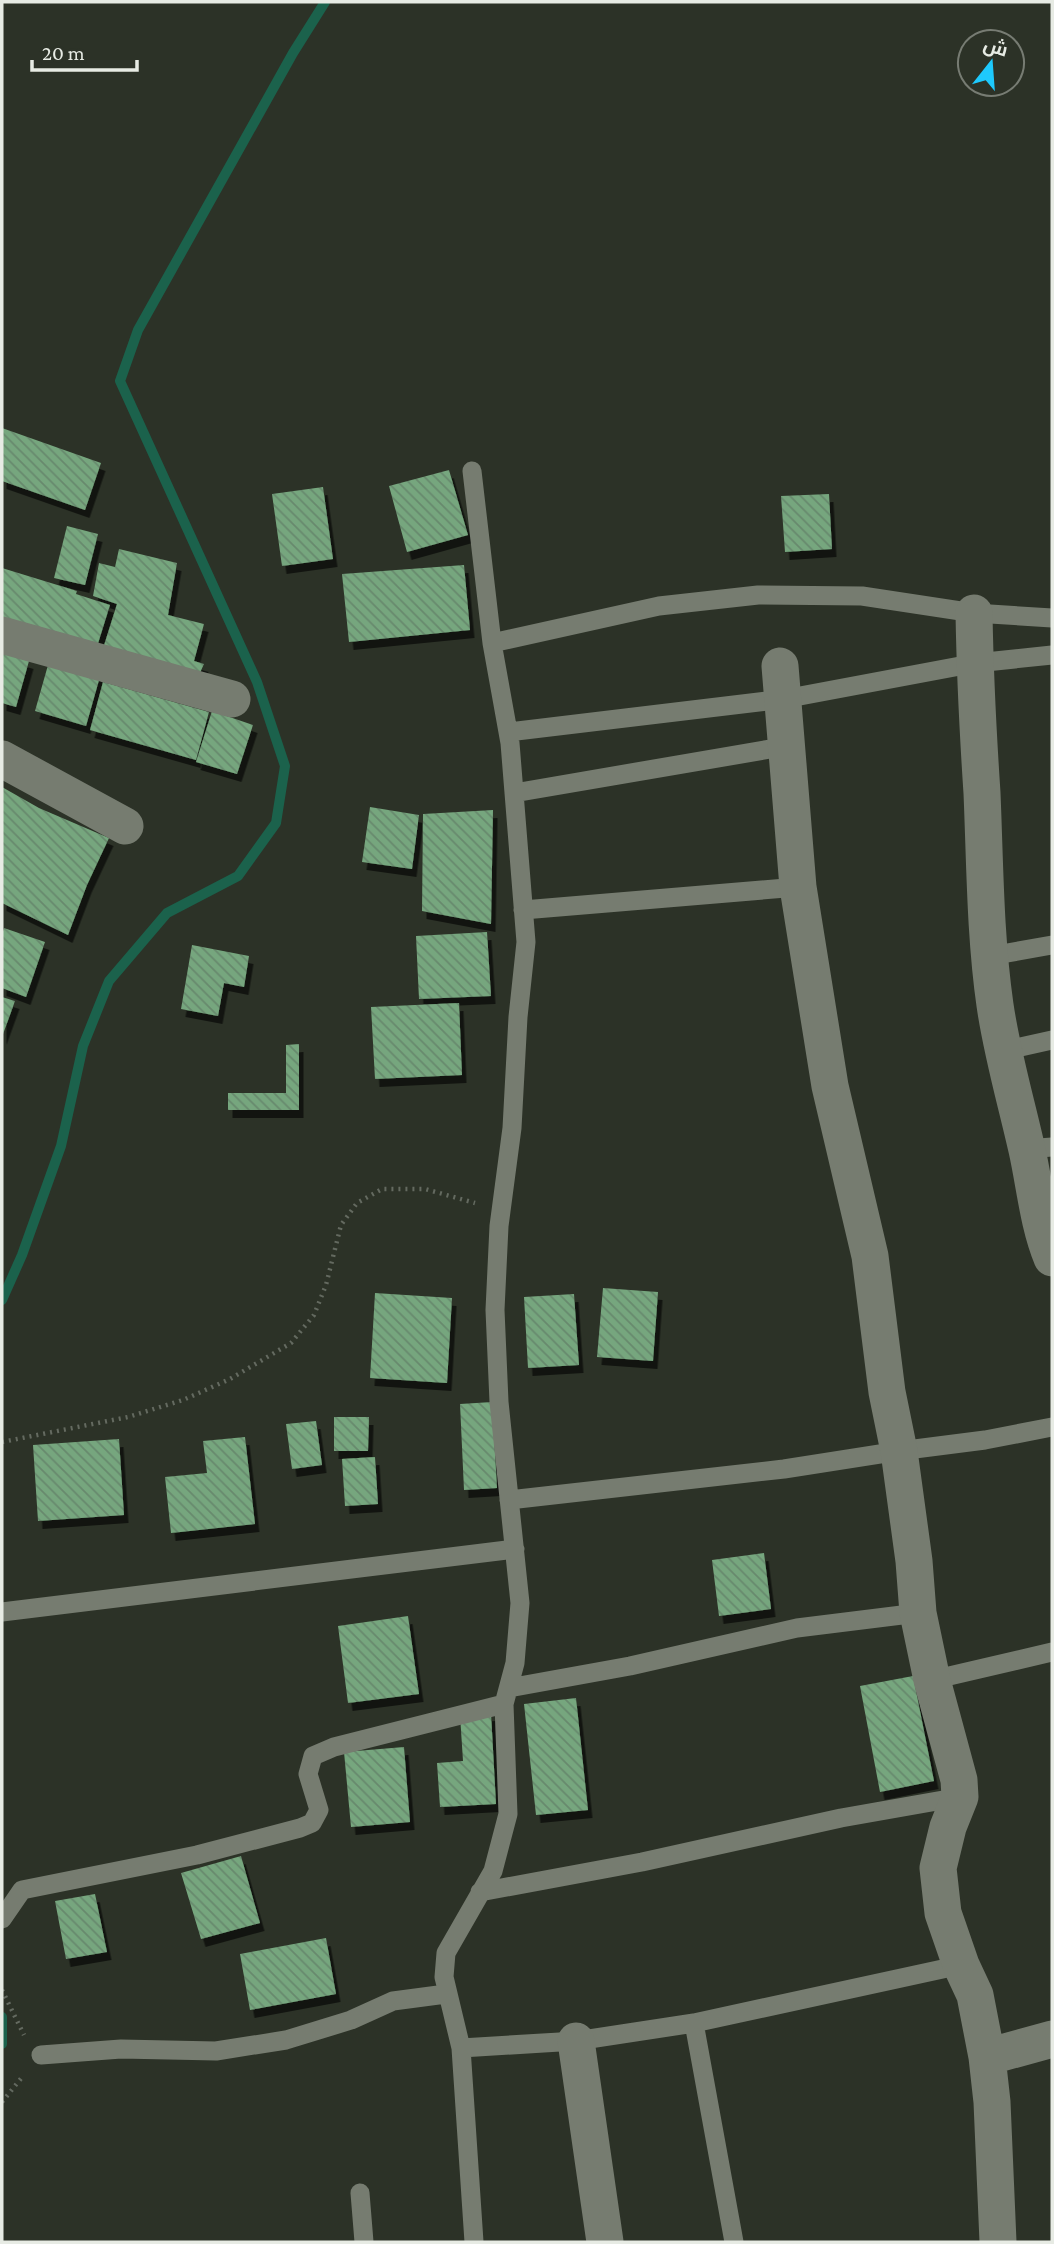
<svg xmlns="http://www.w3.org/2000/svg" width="1054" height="2244" font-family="'Crimson Pro',Cairo,serif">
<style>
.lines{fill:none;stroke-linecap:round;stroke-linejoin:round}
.stream{stroke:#1b624c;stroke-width:10}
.building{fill:url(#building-back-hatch);filter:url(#shadow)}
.path{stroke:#646a60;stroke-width:4.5;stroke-dasharray:2 5;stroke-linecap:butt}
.lane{stroke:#767c70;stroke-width:19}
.street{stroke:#767c70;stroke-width:37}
</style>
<defs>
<pattern id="building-back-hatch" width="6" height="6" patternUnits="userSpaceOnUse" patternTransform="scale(1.75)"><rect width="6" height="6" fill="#76a67e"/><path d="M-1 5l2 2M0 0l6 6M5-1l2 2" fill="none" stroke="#67896d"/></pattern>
<filter id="shadow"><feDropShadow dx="4.5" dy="8" stdDeviation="0" flood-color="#0009"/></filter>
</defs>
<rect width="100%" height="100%" fill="#2c3227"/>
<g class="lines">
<!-- stream -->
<path class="stream" d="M2,1300L22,1255L61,1146L83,1046L109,981L167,913L238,876L276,823L285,766L257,682L120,381L138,330L293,53L325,2
M2,2017V2044"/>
</g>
<!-- building -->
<path class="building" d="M2,428L101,463L85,510L2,481Z
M449,470L468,535L407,552L389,486Z
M323,487L333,559L282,566L272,494Z
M829,494L832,549L785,552L781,496Z
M67,526L98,534L85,585L54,578Z
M119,549L177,563L168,615L204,624L194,661L204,664L198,677L101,655L117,604L93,596L99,563L115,567Z
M464,565L470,630L349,642L342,574Z
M2,568L77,591L76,594L110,605L95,653L2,623Z
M2,653L29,661L16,707L2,703Z
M50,658L101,673L86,726L35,711Z
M103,682L209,712L196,760L90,730Z
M212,711L253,725L237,774L196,762Z
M2,787L39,808L109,838L87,885L68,935L2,903Z
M370,807L419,815L412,869L362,862Z
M493,810L491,924L422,911L423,814Z
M4,928L45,942L26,997L2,988V935Z
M487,932L491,996L419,999L416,936Z
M192,945L249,956L244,987L224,983L218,1016L181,1009Z
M2,997L15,1001L2,1037Z
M459,1003L462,1075L375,1079L371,1007Z
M299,1044V1110H228V1093H286V1045Z
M603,1288L658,1292L653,1361L597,1357Z
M375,1293L452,1298L447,1383L370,1378Z
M574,1294L579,1365L528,1368L524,1297Z
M492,1402L497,1488L464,1490L460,1404Z
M334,1417H369L368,1451H334Z
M316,1421L322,1465L292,1469L286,1424Z
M245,1437L255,1524L171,1533L165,1477L207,1473L203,1441Z
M119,1439L124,1515L38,1521L33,1445Z
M375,1457L378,1504L345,1506L342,1459Z
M764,1553L771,1609L719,1616L712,1560Z
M408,1616L419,1694L348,1703L338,1626Z
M913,1676L934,1781L880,1792L860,1686Z
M576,1698L588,1810L536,1815L524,1704Z
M491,1713L496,1804L440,1807L437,1763L463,1761L460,1715Z
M404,1747L410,1822L351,1827L344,1752Z
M241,1856L260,1923L201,1939L181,1873Z
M95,1894L107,1952L66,1959L55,1901Z
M326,1938L336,1994L250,2010L240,1954Z"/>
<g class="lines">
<!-- path -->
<path class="path" d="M2,1442L128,1417L183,1400L230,1379L291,1343L314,1315L326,1285L341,1225L357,1203L382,1189H425L475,1203
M2,1990L24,2035
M2,2102L23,2076"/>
<!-- lane -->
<path class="lane" d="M472,471L492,643L510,743L526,942L518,1017L512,1128L499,1226L495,1310L499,1402L520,1603L515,1663L504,1704L508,1814L493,1871L446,1953L444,1977L461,2048L474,2242
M492,643L659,606L758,595L862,596L974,613L1052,618
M508,732L784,699L976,663L1052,655
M514,793L788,746
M523,910L798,887
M990,956L1052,945
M1003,1051L1052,1040
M1026,1149L1052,1147
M509,1500L784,1469L899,1451L985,1440L1052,1427
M2,1612L515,1549
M932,1680L1052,1652
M509,1688L630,1666L797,1628L918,1613
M480,1892L642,1862L841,1818L960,1797
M2,1919L22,1890L197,1855L300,1828L312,1823L319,1810L308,1774L313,1756L334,1747L504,1704
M694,2023L734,2242
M461,2048L576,2041L694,2023L961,1965
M41,2055L121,2049L216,2051L286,2040L351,2020L393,2001L446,1994
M360,2193L364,2242"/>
<!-- street -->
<path class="street" d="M974,613C975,673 978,733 982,793C985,864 985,935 995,1005C1002,1054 1016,1101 1027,1150C1035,1186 1038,1224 1052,1258
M2,635L232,699
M780,666L798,887L830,1086L870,1256L887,1392L899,1451L914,1561L918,1613L932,1680L959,1780L960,1797L948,1827L938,1868L943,1913L961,1965L975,1995L987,2057L992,2102L998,2242
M2,759L125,826
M576,2041L605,2242
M987,2057L1052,2039"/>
</g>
<!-- border -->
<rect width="1054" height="2244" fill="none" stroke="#e7ebe4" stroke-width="7"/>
<!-- north arrow -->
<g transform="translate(991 63) rotate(17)"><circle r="33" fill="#2c3227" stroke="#777c73" stroke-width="2"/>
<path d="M0-5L12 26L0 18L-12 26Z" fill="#1ec9fd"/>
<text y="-10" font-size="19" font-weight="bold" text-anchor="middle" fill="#e7ebe4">ش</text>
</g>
<!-- scale -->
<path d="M32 60v10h105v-10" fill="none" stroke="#e7ebe4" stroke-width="3.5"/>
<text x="42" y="60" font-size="21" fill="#e7ebe4" stroke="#2c3227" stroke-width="5" paint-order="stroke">20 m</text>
</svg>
